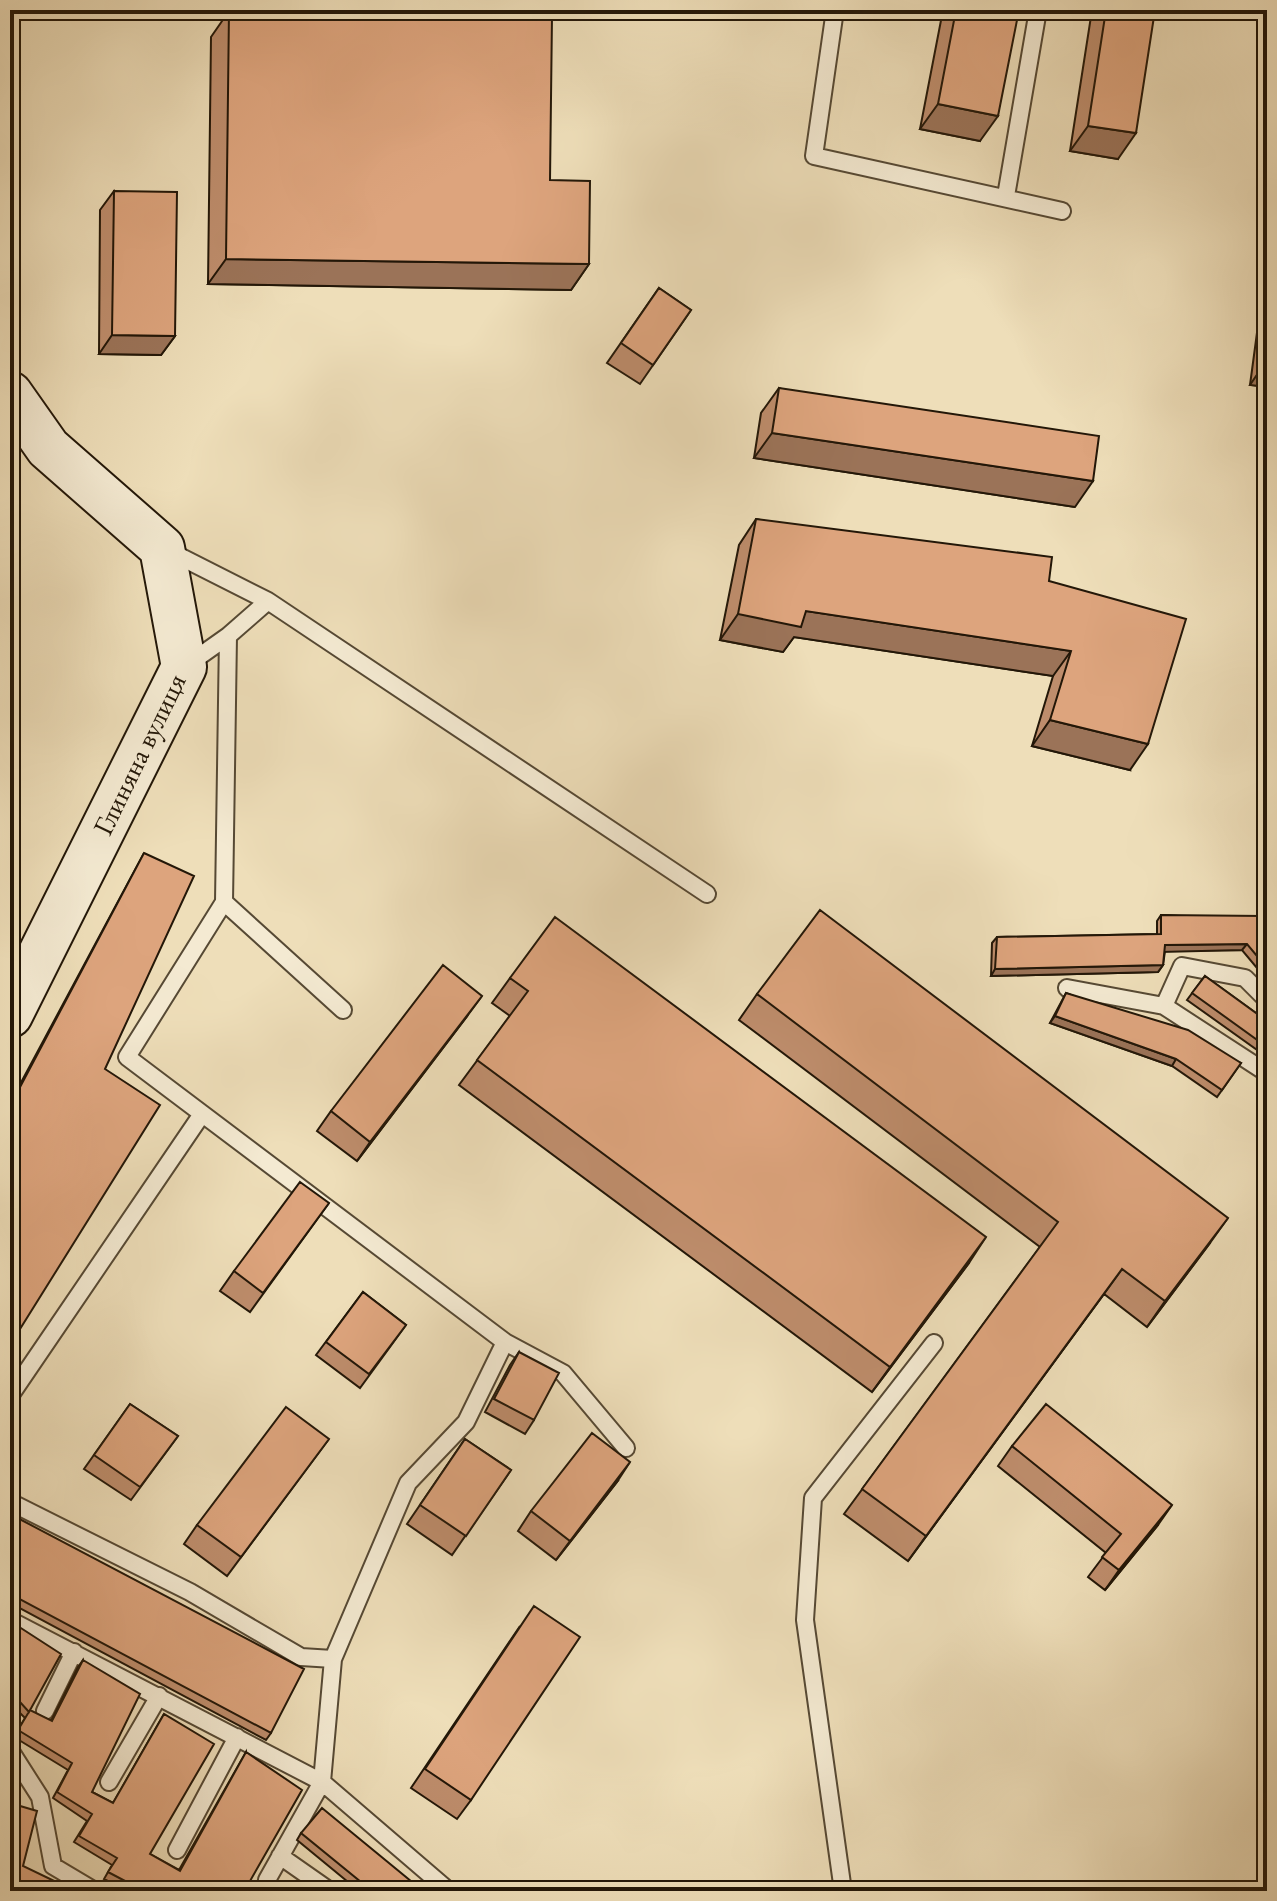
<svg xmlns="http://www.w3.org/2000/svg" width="1277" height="1901" font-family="'EB Garamond',serif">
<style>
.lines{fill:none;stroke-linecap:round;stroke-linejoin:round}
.lane-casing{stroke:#564934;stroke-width:20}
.secondary-casing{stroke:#231708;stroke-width:48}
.lane{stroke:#f4ead2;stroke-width:16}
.secondary{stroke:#f4ead2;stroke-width:44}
.wall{fill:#be8d6c;stroke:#231708;stroke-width:2}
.shaded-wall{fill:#9b7358;stroke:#231708;stroke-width:2}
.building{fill:#dda47d;stroke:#231708;stroke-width:2}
.labels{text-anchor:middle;stroke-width:7;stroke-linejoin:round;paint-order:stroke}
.street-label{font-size:28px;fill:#231708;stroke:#f4ead2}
</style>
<rect width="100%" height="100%" fill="#eedeb9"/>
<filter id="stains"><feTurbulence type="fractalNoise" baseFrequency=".0025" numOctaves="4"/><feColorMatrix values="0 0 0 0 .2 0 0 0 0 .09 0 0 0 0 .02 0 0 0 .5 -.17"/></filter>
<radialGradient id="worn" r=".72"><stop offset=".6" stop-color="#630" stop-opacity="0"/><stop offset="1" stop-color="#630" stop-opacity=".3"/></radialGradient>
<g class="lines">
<!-- lane casing -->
<g class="lane-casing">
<path id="lane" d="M835,10L814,156L1062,211
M1006,196L1038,10
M169,551L268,601
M228,636L224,902L127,1057L505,1342L466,1422L408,1483L333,1659L322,1782L449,1891
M187,665L228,636L268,601L707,894
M224,902L343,1010
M1067,988L1164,1006L1267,1073
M1164,1006L1182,966L1245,978L1267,1000
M505,1342L563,1373L626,1448
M10,1396L202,1114
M10,1502L190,1592L301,1657L333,1659
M10,1620L322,1782L267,1880L273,1891
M45,1711L74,1652
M10,1750L40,1797L53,1866L95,1891
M109,1782L159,1696
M177,1850L237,1737
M280,1856L330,1891
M843,1891L805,1620L813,1498L934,1343"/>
</g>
<!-- secondary casing -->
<g class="secondary-casing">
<path id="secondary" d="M10,394L48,448L162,548L184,667L10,1015"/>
</g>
<!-- lane -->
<use href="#lane" class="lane"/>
<!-- secondary -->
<use href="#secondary" class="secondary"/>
</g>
<!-- wall -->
<path class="wall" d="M943,10H1019L980,141L920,129Z
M1092,10H1155L1118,159L1070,151Z
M229,11L550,180L589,264L571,290L208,284L211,37Z
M114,191L175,336L161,355L99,354L100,210Z
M1267,258V387L1250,385Z
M659,288L691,310L640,384L607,363Z
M779,388L1075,507L754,458L761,413Z
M756,519L1049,581L1130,770L1032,746L1053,676L794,637L783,652L720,640L739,545Z
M144,853L105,1069L10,1345V1103Z
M1161,915L1267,921V980L1242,950L1165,951L1163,965L1158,972L991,976L992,943L997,937L1157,934V921Z
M1205,976L1267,1021V1057L1187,1000Z
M510,978L969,1263L872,1392L459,1085L510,1016L492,1003Z
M1066,993L1241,1063L1217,1097L1172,1066L1050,1023Z
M757,994L1210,1243L1147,1327L1104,1294L908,1561L844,1514L1040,1247L739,1020Z
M468,1015L357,1161L317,1131L331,1111Z
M329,1203L250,1312L220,1291L234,1271Z
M363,1292L406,1325L360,1388L316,1355Z
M519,1352L534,1420L525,1434L485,1412L510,1365Z
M130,1404L178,1436L131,1500L84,1469Z
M329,1439L227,1576L184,1544L197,1525Z
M465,1439L511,1470L452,1555L407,1524Z
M1012,1446L1158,1525L1105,1590L1088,1577L1106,1553L998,1466Z
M617,1482L556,1560L518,1531L531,1511Z
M10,1514L271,1733L266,1740L10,1603Z
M10,1621L30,1711L51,1721L78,1667L83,1660L92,1792L113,1803L164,1714L150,1854L179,1870L246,1752L250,1881L259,1891H127L104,1879L112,1865L74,1842L87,1821L53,1798L68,1770L14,1737L25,1718L16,1709L10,1705Z
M520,1626L471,1800L457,1819L411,1788Z
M301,1833L423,1891H359L297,1840Z"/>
<!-- shaded-wall -->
<path class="shaded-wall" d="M938,104L998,116L980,141L920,129Z
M1088,126L1136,133L1118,159L1070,151Z
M226,259L589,264L571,290L208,284Z
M112,335L175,336L161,355L99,354Z
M1267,360V387L1250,385Z
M772,433L1093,481L1075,507L754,458Z
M806,611L1071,651L1053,676L794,637L783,652L720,640L738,614Z
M1050,720L1148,744L1130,770L1032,746Z
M1247,944L1242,950L1161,952L1165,945Z
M1163,965L1158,972L991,976L995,969Z
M482,996L468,1015L357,1161L370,1142Z
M1055,1016L1176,1059L1172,1066L1050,1023Z
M1228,1218L1210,1243L1147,1327L1165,1301Z
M986,1237L969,1263L872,1392L890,1367Z
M1122,1269L1104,1294L908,1561L926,1536Z
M630,1462L617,1482L556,1560L570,1541Z
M1172,1505L1158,1525L1105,1590L1119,1570Z"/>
<!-- building -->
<path class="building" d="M956,10H1019L998,116L938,104Z
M1106,10H1155L1136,133L1088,126Z
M229,11L552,16L550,180L590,181L589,264L226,259Z
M114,191L177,192L175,336L112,335Z
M659,288L691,310L653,365L621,343Z
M779,388L1099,436L1093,481L772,433Z
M756,519L1052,557L1049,581L1186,619L1148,744L1050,720L1071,651L806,611L801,627L738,614Z
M144,853L194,876L105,1069L160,1105L10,1345V1106Z
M820,910L1228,1218L1165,1301L1122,1269L926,1536L862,1489L1058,1222L757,994Z
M1161,915L1263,916L1267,921V968L1247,944L1165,945L1163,965L995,969L997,937L1161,934Z
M555,917L986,1237L890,1367L477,1060L528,991L510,978Z
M443,965L482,996L370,1142L331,1111Z
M1205,976L1267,1021V1047L1192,993Z
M1066,993L1188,1030L1241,1063L1222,1090L1176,1059L1055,1016Z
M300,1182L329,1203L263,1293L234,1271Z
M363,1292L406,1325L369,1374L326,1342Z
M519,1352L559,1373L534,1420L494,1399Z
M130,1404L178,1436L140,1487L94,1455Z
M1046,1404L1172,1505L1119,1570L1102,1557L1121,1534L1012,1446Z
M286,1407L329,1439L241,1557L197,1525Z
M592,1433L630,1462L570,1541L531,1511Z
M465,1439L511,1470L466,1536L420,1505Z
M10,1514L304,1669L271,1733L10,1594Z
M534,1606L580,1637L471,1800L425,1769Z
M10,1621L61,1654L29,1712L20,1702L10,1695Z
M83,1660L140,1694L92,1792L113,1803L164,1714L214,1744L150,1854L180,1871L246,1752L302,1790L250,1881L259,1891H144L108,1872L117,1858L79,1836L92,1814L57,1792L72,1763L18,1730L30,1710L52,1721Z
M10,1803L37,1811L23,1866L75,1891H10Z
M322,1808L423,1891H372L301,1833Z"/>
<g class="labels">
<!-- street labels -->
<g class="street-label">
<text transform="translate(139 754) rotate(-64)" y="10">Глиняна вулиця</text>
</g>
</g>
<!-- margin -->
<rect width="1277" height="1901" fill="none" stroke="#eedeb9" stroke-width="40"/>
<rect x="12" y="12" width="1253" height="1877" fill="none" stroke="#231708" stroke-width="4"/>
<rect x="20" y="20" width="1237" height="1861" fill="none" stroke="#231708" stroke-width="2"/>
<rect width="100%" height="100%" filter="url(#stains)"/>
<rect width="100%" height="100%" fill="url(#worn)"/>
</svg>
